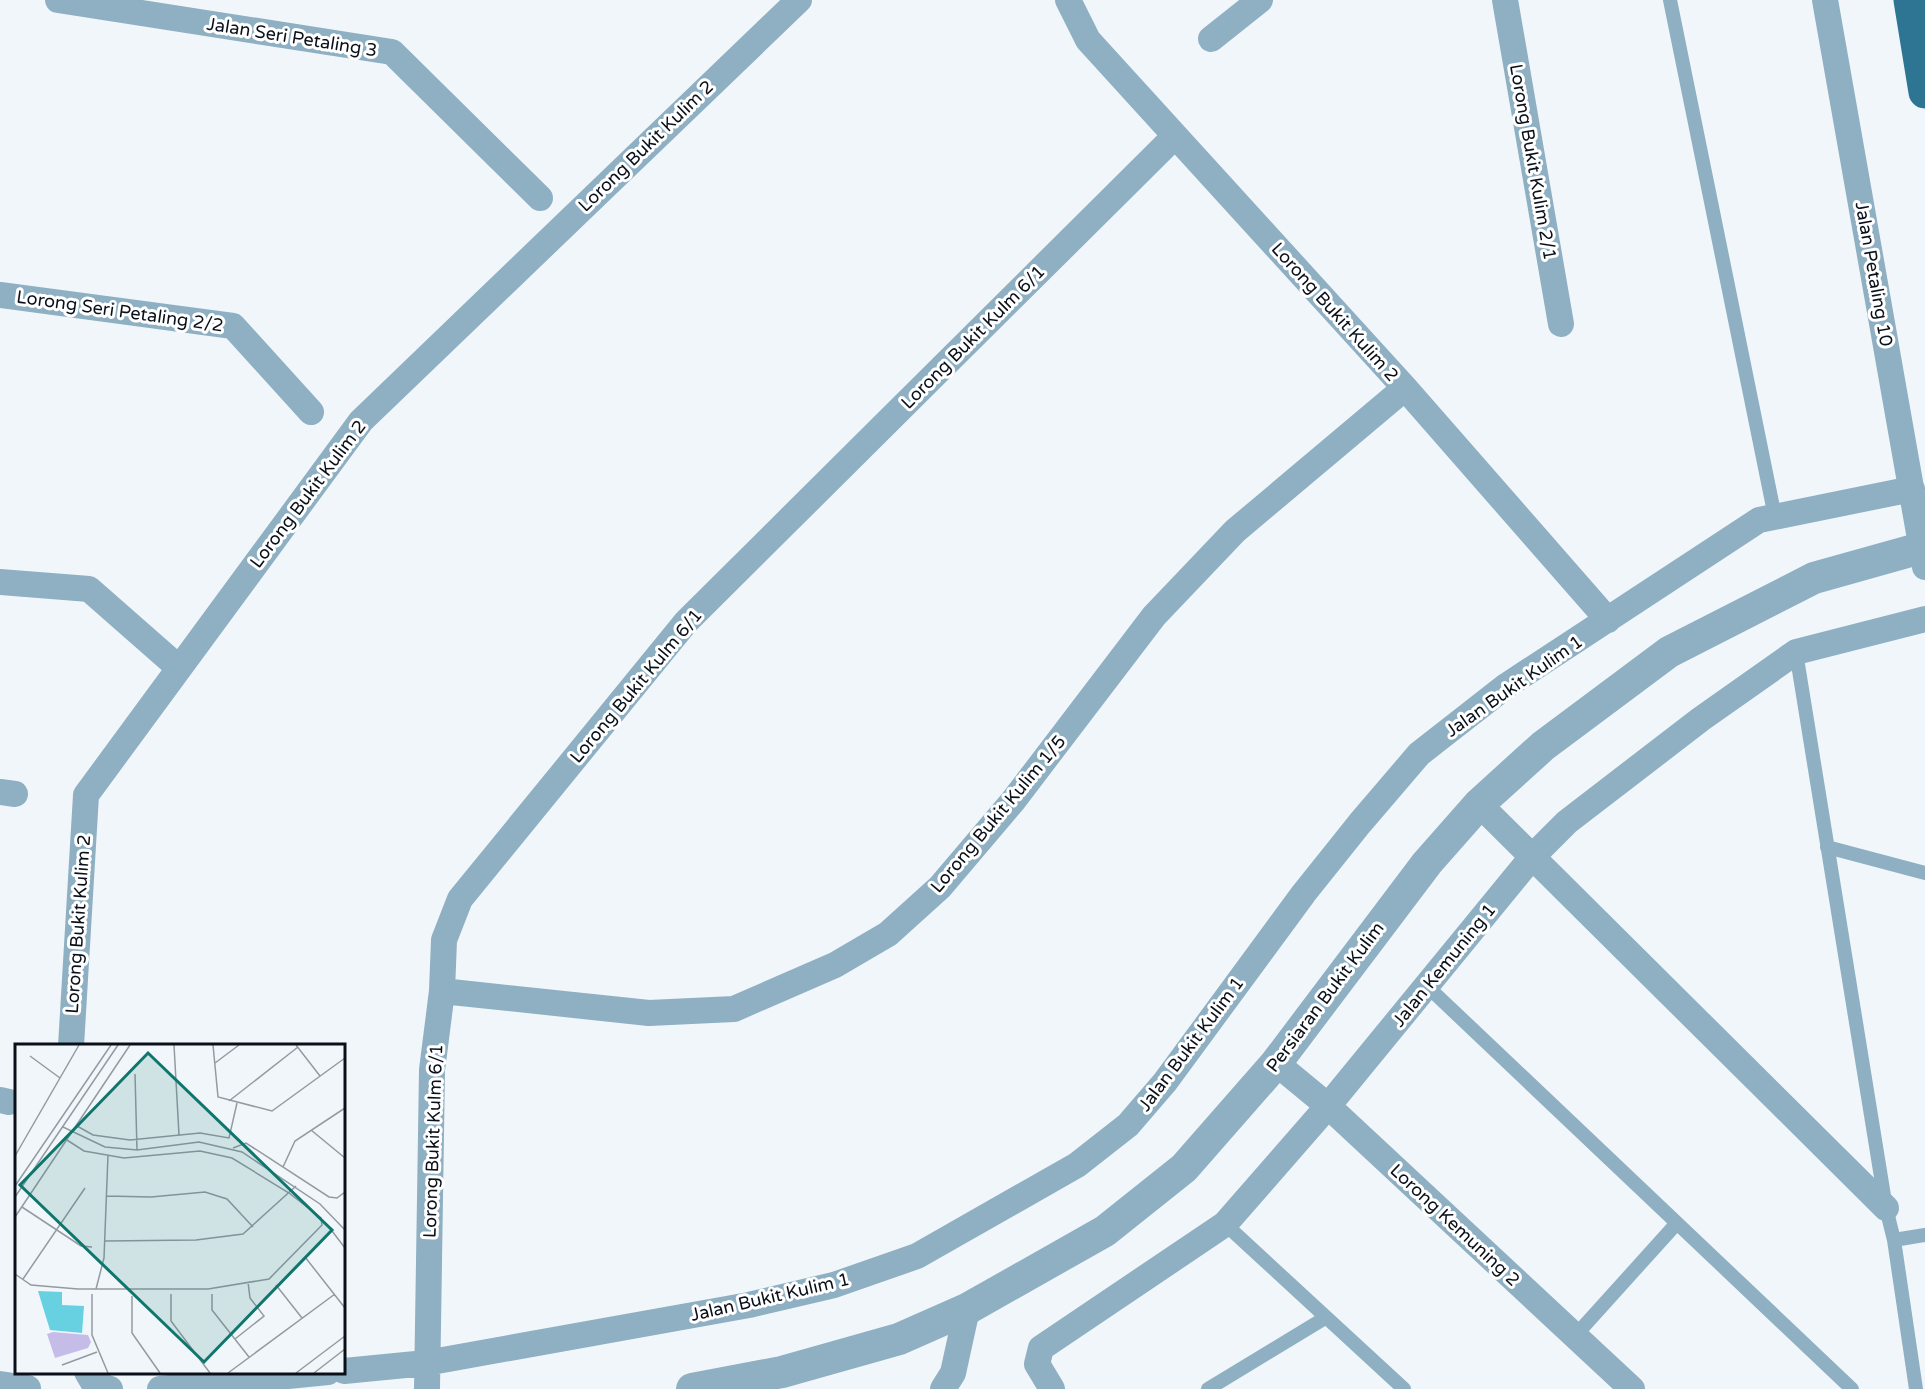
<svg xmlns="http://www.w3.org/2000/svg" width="1925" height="1389" font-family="'Varela Round',sans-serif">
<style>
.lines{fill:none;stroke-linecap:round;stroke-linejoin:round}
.service{stroke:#8eb0c2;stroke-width:14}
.minor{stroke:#8eb0c2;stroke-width:26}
.tertiary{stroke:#8eb0c2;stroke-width:32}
.primary{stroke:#2e7594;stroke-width:33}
.labels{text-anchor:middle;stroke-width:6;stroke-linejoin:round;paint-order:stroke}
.street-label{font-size:18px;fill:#091019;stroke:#fff}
.inset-road{fill:none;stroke:#949aa1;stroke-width:1.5}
.view{fill:#0f766e;fill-opacity:0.15;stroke:#0f766e;stroke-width:3}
.inset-edge{fill:none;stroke:#091019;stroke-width:3}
</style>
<rect width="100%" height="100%" fill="#f1f6fb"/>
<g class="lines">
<!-- service -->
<path class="service" d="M1670,0L1775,517
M1796,652L1886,1208L1894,1240L1916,1389
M1827,847L1925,873
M1428,987L1852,1389
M1225,1224L1404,1389
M1894,1240L1925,1235
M1575,1336L1677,1223
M1208,1389L1325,1318"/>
<!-- minor -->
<path class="minor" d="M58,0L392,52L540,198
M1068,0L1088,40L1405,388L1608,620
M1505,0L1561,324
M1825,0L1925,567
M1211,39L1260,0
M0,295L233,326L311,412
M0,582L89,589L179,668
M0,792L15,794
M1479,804L1886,1208
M442,991L649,1013L734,1009L835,965L888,934L940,887L1013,801L1154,616L1235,531L1405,388
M71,1046L86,795L361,421L799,0
M1276,1063L1328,1106L1632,1389
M0,1100L9,1102
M344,1371L426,1363L749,1305L834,1285L917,1256L1077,1165L1128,1125L1165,1082L1304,893L1360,823L1419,754L1506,686L1759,520L1912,489
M87,1372L94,1384L110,1389
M0,1384L28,1388
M160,1389L328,1372
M427,1389L432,1070L442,991L444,940L460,899L686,622L1175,136
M943,1389L953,1373L967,1309
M1052,1389L1037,1364L1041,1348L1225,1224L1328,1106L1532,857L1567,822L1701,719L1796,652L1925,619"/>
<!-- tertiary -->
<path class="tertiary" d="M692,1389L782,1372L899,1339L967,1309L1105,1231L1184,1168L1276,1063L1427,863L1479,804L1543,746L1669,652L1814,578L1925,547"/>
<!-- primary -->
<path class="primary" d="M1910,0L1925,92"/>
</g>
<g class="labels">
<!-- street labels -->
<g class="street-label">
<text transform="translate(292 37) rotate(9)" y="6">Jalan Seri Petaling 3</text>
<text transform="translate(646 146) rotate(-44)" y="6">Lorong Bukit Kulim 2</text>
<text transform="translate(1533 162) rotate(80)" y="6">Lorong Bukit Kulim 2/1</text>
<text transform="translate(1874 274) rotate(80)" y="6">Jalan Petaling 10</text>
<text transform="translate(120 311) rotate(8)" y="6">Lorong Seri Petaling 2/2</text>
<text transform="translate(1335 312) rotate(48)" y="6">Lorong Bukit Kulim 2</text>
<text transform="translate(973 337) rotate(-45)" y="6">Lorong Bukit Kulm 6/1</text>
<text transform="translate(308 494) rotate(-53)" y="6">Lorong Bukit Kulim 2</text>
<text transform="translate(636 686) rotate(-50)" y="6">Lorong Bukit Kulm 6/1</text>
<text transform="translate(1514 686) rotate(-35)" y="6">Jalan Bukit Kulim 1</text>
<text transform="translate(998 814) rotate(-50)" y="6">Lorong Bukit Kulim 1/5</text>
<text transform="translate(78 924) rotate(-86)" y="6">Lorong Bukit Kulim 2</text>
<text transform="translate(1444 965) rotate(-51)" y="6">Jalan Kemuning 1</text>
<text transform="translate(1325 997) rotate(-53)" y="6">Persiaran Bukit Kulim</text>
<text transform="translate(1191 1044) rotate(-53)" y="6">Jalan Bukit Kulim 1</text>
<text transform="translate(433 1141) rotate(-88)" y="6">Lorong Bukit Kulm 6/1</text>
<text transform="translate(1455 1225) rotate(43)" y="6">Lorong Kemuning 2</text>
<text transform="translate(770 1297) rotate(-13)" y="6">Jalan Bukit Kulim 1</text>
</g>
</g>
<!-- overview -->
<g transform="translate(15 1044)">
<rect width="330" height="330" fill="#f1f6fb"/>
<path d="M38,288L73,291L76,298L73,304L40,314L32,290Z" fill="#c5bde8"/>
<path d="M23,247L47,248V261L69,262L67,289L35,286Z" fill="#67d1e2"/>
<path class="inset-road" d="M159,1L164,91M198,1L203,53L257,67L330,14M281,1L305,32M15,12L45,34M200,19L224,1M120,30L122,106M214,57L283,3M62,82L78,91L115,96L185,89L214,94L222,59M48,83L90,103L122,106L184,98L227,108L305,160L330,186M296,86L330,114M218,104L231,99L314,153L322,154L330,148M0,112L64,1M268,123L280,97L330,64M0,142L96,1M91,152L136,153L190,148L212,155L238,183M0,153L103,1M7,163L66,202L77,203M0,173L115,1M314,183L330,204M90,197L181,196L228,190L281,142M290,213L330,264M0,230L16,241L63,245H193L254,235L307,181L306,174L274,149L217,114L185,107L109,114L69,107L52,96M8,235L70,144M261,241L287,274M81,245L89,214L93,111M77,250V291L93,329M156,250V277L195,329M197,250V266L234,313M117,252V289L145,329M220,295L249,272L235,254L233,238M47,321L82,308M213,329L320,250M281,329L330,292M299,329L330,305"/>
<path class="view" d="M133,9L317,186L189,318L5,141Z"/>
<rect width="330" height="330" class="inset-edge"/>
</g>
</svg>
